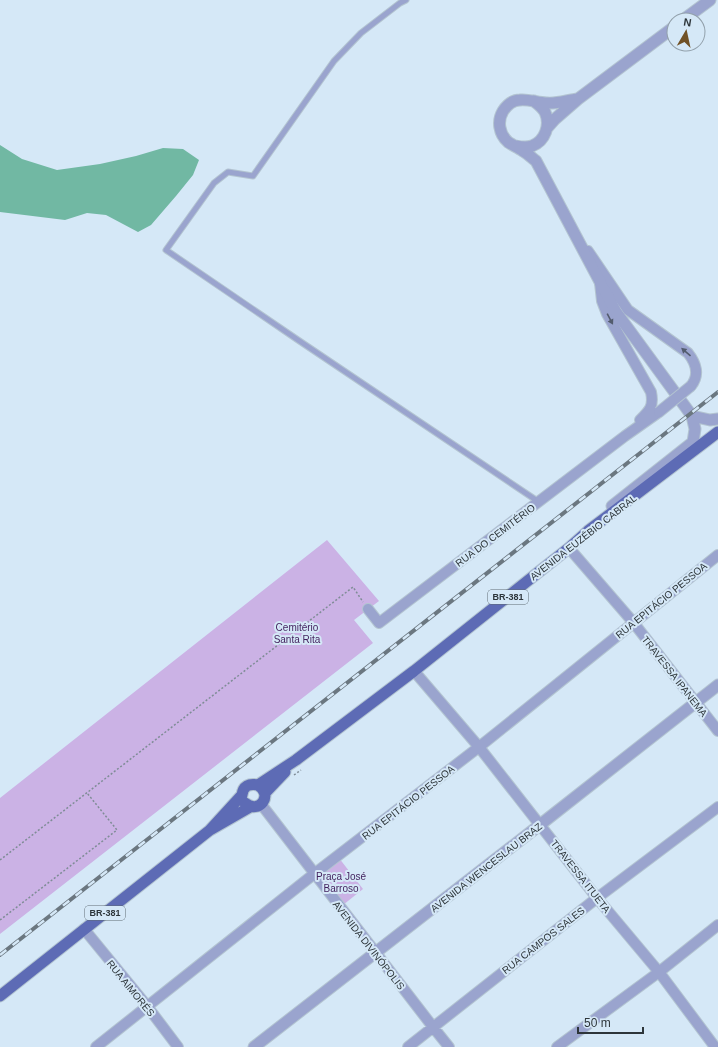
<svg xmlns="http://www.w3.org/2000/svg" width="718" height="1047" font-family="Helvetica,sans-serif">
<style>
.green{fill:#cbb2e5}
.water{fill:#71b8a3}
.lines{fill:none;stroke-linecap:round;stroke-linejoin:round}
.service-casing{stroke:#b3c4d1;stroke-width:7}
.minor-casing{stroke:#b3c4d1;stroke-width:12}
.tertiary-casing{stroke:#b3c4d1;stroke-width:13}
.primary-casing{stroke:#b3c4d1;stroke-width:13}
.path{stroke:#7f8c96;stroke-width:1.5;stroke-dasharray:2 2;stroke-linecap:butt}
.service{stroke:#9aa4ce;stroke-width:5}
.minor{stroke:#9aa4ce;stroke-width:10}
.tertiary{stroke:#9aa4ce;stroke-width:11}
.primary{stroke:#5d6bb5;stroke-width:11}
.rail-casing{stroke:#6b7780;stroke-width:4}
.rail{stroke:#d5e8f7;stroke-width:2.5;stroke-dasharray:8;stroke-linecap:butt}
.minor-bridge-casing{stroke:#b3c4d1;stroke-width:12;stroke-linecap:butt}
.minor-bridge{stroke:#9aa4ce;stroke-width:10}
.oneway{fill:#535c6e}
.labels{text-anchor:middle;stroke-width:4;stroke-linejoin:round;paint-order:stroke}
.shield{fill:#d5e8f7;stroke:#5f6b73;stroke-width:1}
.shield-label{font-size:9px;font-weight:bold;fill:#2d353a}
.street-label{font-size:10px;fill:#2d353a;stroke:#d5e8f7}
.park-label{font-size:10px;fill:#411f5c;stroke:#d5e8f7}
</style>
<rect width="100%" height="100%" fill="#d5e8f7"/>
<!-- green -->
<path class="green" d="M327,540L379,601L354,620L373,643L0,934V798Z
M339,858L363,889L343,905L319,874Z"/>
<!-- water -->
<path class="water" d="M0,145L22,159L57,170L100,164L136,156L163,148L183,149L199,160L193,175L176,196L151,225L138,232L106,215L87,213L65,220L0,212Z"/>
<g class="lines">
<!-- service casing -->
<g class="service-casing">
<path id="service" d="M406,0L400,3L361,33L334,61L253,176L228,172L214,183L166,250L298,340L539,502"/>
</g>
<!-- minor casing -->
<g class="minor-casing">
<path id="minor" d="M588,251L628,310L688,353C696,363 700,375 691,386
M600,283L602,301L607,314L651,392C654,406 650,410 640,420
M569,548L633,622L718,731
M368,609L379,623L625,436L659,412
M414,671L479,747L597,898L659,972L715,1047
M261,804L433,1027L449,1047
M84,929L147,1006L178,1047
M96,1047L314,874L479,747L718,555
M408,1047L597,898L718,807
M557,1047L659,972L718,925"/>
</g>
<!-- tertiary casing -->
<g class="tertiary-casing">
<path id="tertiary" d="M683,20L710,0
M578,99C568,100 557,104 547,103C538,103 529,99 520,100C513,100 507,105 503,111C497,121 499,134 508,142C512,145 519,148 523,151C528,154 532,158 536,161L616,312L692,416L695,429L693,442L612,506
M547,128L555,119L578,99L674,27
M516,146C521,147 526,148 532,146C545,141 551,125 545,112C542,107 538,104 534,101
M692,416L710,420L718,419
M254,1047L541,824L718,685"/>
</g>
<!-- primary casing -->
<g class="primary-casing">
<path id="primary" d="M265,793L285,772
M245,803C259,815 274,795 258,785
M210,830L242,795C243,786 249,783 258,785L296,760L414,671L569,548L588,531L718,432
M0,996L210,830L250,807"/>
</g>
<!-- path -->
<path class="path" d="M294,775L301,770
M0,860L353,587L363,602
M0,920L117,830L87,793"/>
<!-- service -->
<use href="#service" class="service"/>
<!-- minor -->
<use href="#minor" class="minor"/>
<!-- tertiary -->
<use href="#tertiary" class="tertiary"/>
<!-- primary -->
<use href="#primary" class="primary"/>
<!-- rail casing -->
<g class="rail-casing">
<path id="rail" d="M0,955L718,392"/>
</g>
<!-- rail -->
<use href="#rail" class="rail"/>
<!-- minor-bridge casing -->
<g class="minor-bridge-casing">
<path id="minor-bridge" d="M659,412L691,386"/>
</g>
<!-- minor-bridge -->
<use href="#minor-bridge" class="minor-bridge"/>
</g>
<!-- one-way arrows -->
<defs><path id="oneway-solid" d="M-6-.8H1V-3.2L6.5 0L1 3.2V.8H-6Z"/></defs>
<g class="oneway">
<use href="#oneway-solid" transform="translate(610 319) rotate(62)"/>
<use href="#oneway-solid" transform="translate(686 352) rotate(-139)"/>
</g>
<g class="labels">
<!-- shield labels -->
<g class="shield">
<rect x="488" y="590" width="40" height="14" rx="3"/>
<rect x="85" y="906" width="40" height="14" rx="3"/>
</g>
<g class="shield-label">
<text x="508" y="600">BR-381</text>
<text x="105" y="916">BR-381</text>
</g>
<!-- street labels -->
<g class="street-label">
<text transform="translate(495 535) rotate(-37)" y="4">RUA DO CEMITÉRIO</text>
<text transform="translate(583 537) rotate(-38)" y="4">AVENIDA EUZÉBIO CABRAL</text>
<text transform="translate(661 600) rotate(-39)" y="4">RUA EPITÁCIO PESSOA</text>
<text transform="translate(675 676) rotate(52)" y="4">TRAVESSA IPANEMA</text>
<text transform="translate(408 802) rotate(-38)" y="4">RUA EPITÁCIO PESSOA</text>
<text transform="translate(486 867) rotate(-38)" y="4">AVENIDA WENCESLAU BRAZ</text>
<text transform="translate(581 876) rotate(52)" y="4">TRAVESSA ITUETA</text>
<text transform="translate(543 940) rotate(-38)" y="4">RUA CAMPOS SALES</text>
<text transform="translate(369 945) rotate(52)" y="4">AVENIDA DIVINÓPOLIS</text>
<text transform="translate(131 988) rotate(51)" y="4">RUA AIMORÉS</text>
</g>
<!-- park labels -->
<g class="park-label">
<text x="297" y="631">Cemitério<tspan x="297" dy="12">Santa Rita</tspan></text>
<text x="341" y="880">Praça José<tspan x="341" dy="12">Barroso</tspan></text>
</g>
</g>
<!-- north arrow -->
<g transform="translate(686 32) rotate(9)"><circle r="19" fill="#d5e8f7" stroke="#92a0ab"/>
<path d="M0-3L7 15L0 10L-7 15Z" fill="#705126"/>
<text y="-6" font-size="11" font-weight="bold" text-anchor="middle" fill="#2d353a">N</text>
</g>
<!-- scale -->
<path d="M578 1027v6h65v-6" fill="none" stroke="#2d353a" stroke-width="2"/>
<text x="584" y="1027" font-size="12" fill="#2d353a" stroke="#d5e8f7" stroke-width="3" paint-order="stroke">50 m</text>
</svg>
